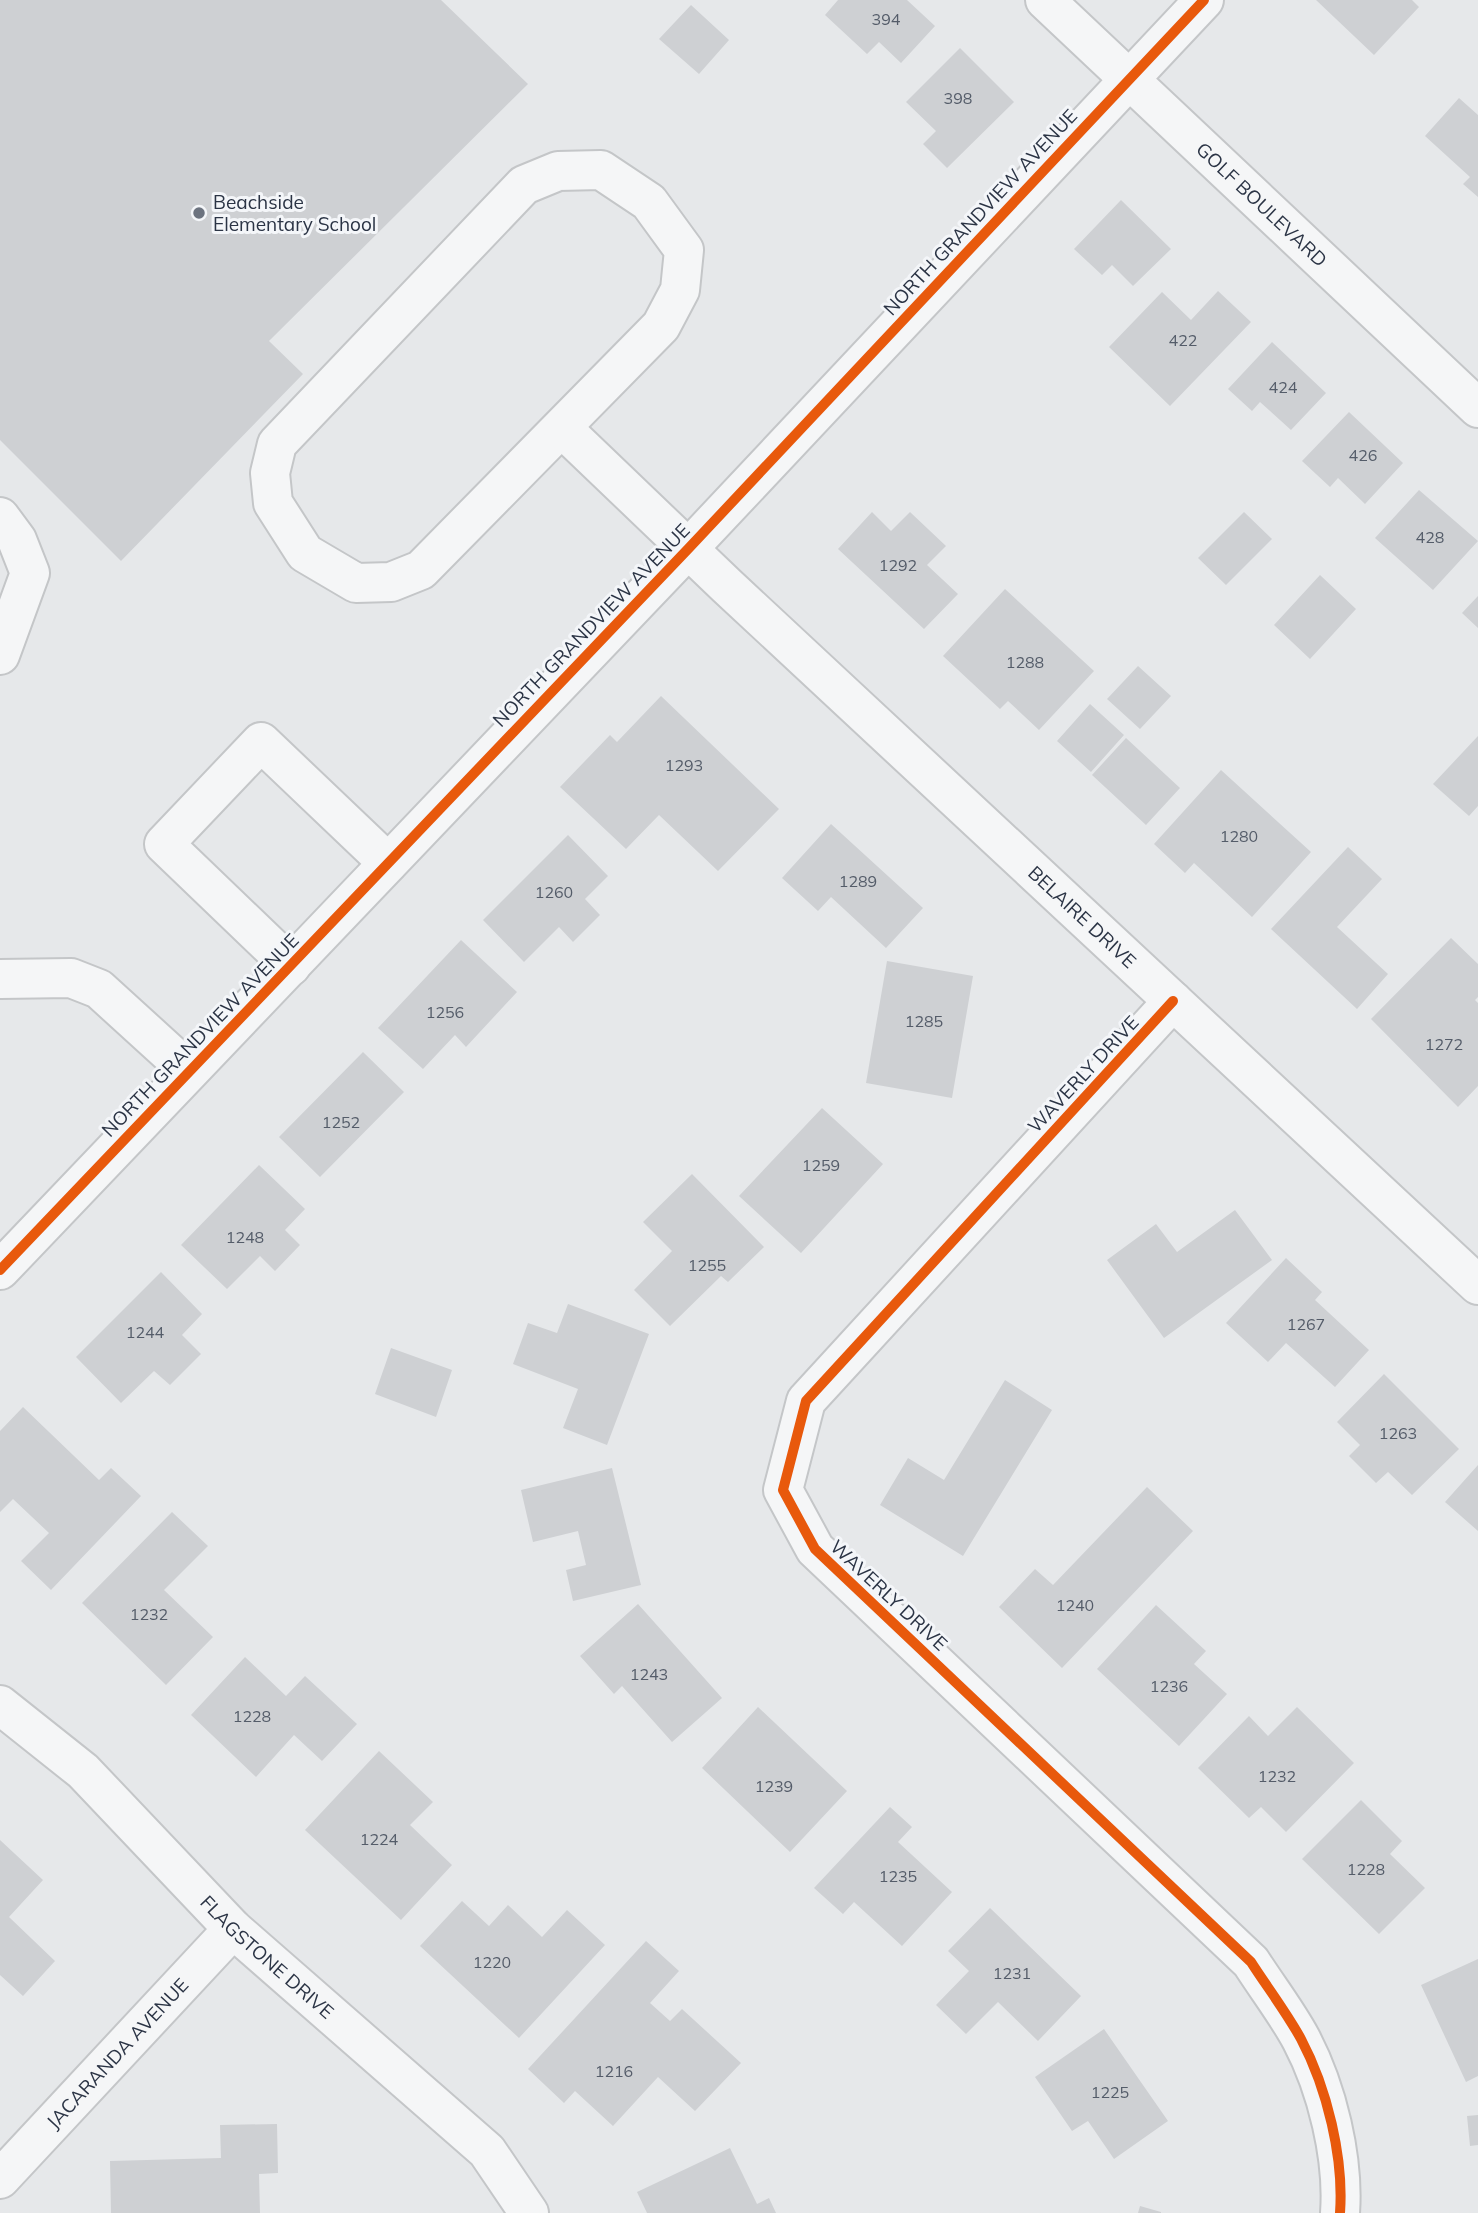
<svg xmlns="http://www.w3.org/2000/svg" width="1478" height="2213" font-family="Mulish,sans-serif">
<style>
.building{fill:#ced0d3}
.lines{fill:none;stroke-linecap:round;stroke-linejoin:round}
.minor-casing{stroke:#c4c6c8;stroke-width:42}
.minor{stroke:#f5f6f7;stroke-width:38}
.cycleway-casing{stroke:#f4f6f9;stroke-width:15}
.cycleway{stroke:#e8590c;stroke-width:10}
.poi-dot{fill:#6c737f;stroke:#f4f6f9;stroke-width:2.5}
.labels{text-anchor:middle;stroke-width:6;stroke-linejoin:round;paint-order:stroke}
.number-label{font-size:16px;fill:#545c69}
.poi-label{font-size:19px;fill:#2b3445;stroke:#f4f6f9;text-anchor:start}
.street-label{font-size:19px;fill:#2b3445;stroke:#f4f6f9}
</style>
<rect width="100%" height="100%" fill="#e6e8ea"/>
<!-- building -->
<path class="building" d="M0,0H441L528,84L269,341L303,374L121,561L0,440Z
M838,0H907L935,26L901,63L879,42L867,54L825,15Z
M1316,0H1412L1419,7L1374,55Z
M691,5L729,40L699,74L659,39Z
M960,48L1014,102L947,168L923,144L936,131L906,102Z
M1459,98L1478,115V197L1463,184L1470,177L1425,136Z
M1121,200L1171,249L1133,286L1112,265L1102,275L1074,249Z
M1218,291L1251,322L1170,406L1109,347L1162,292L1191,320Z
M1272,342L1326,393L1291,430L1260,402L1252,411L1228,389Z
M1349,412L1403,463L1365,504L1338,478L1330,487L1302,461Z
M1419,490L1478,541L1433,590L1375,538Z
M872,512L891,531L910,512L946,546L927,565L958,594L924,629L838,549Z
M1244,512L1272,539L1226,585L1198,558Z
M1320,575L1356,609L1310,659L1274,625Z
M1005,589L1094,671L1039,730L1008,701L1000,709L943,656Z
M1478,596V628L1462,613Z
M1138,666L1171,696L1140,729L1107,699Z
M661,696L779,809L718,871L659,815L626,849L560,787L610,735L617,742Z
M1090,704L1124,735L1091,772L1057,741Z
M1478,736V806L1469,816L1433,784Z
M1126,738L1180,788L1146,825L1092,775Z
M1221,770L1311,852L1252,917L1194,863L1185,873L1154,844Z
M831,824L923,908L886,948L831,897L818,911L782,878Z
M568,835L608,876L585,899L600,915L573,942L559,927L524,962L483,920Z
M1348,847L1382,879L1337,927L1388,974L1357,1009L1271,929Z
M1451,938L1478,964V997L1475,1000L1478,1003V1086L1458,1107L1371,1019Z
M461,940L517,992L466,1047L455,1035L423,1069L378,1028Z
M887,961L973,976L952,1098L866,1083Z
M363,1052L404,1092L320,1177L279,1137Z
M822,1108L883,1164L801,1253L739,1196Z
M259,1165L305,1209L285,1230L300,1245L275,1271L260,1256L227,1289L181,1245Z
M692,1174L764,1247L728,1282L721,1276L670,1326L634,1290L672,1251L643,1222Z
M1235,1210L1272,1260L1164,1338L1107,1260L1156,1224L1177,1252Z
M1286,1258L1322,1292L1315,1300L1369,1350L1335,1387L1286,1343L1268,1362L1226,1323Z
M161,1272L202,1314L182,1335L201,1354L170,1385L154,1371L121,1403L76,1357Z
M568,1304L649,1334L607,1445L563,1428L578,1389L513,1364L528,1323L557,1333Z
M391,1348L452,1370L436,1417L375,1394Z
M1384,1374L1459,1449L1412,1495L1388,1472L1376,1483L1349,1456L1360,1445L1337,1422Z
M1005,1380L1052,1410L963,1556L880,1505L908,1458L944,1480Z
M23,1407L99,1480L111,1468L141,1496L51,1590L21,1561L49,1533L13,1499L0,1512V1431Z
M1478,1465V1531L1445,1502Z
M612,1468L641,1585L573,1601L566,1570L586,1565L578,1531L533,1542L521,1490Z
M1147,1487L1193,1531L1062,1668L999,1607L1035,1569L1053,1585Z
M172,1512L208,1546L164,1590L213,1637L166,1685L82,1603Z
M638,1604L722,1698L672,1742L622,1686L614,1694L580,1656Z
M1156,1605L1206,1651L1194,1664L1227,1694L1179,1746L1097,1669Z
M245,1657L286,1696L305,1676L357,1724L322,1761L294,1735L256,1777L191,1715Z
M758,1707L847,1791L790,1852L702,1768Z
M1297,1707L1354,1763L1286,1832L1261,1807L1249,1818L1198,1768L1249,1716L1268,1736Z
M379,1751L433,1802L410,1825L452,1865L401,1920L305,1830Z
M1361,1800L1402,1841L1390,1854L1425,1888L1379,1934L1302,1859Z
M890,1807L912,1827L898,1842L952,1892L902,1946L854,1902L843,1914L814,1888Z
M0,1840L43,1880L9,1917L55,1961L23,1996L0,1975Z
M462,1901L489,1926L508,1905L542,1937L567,1910L605,1945L519,2038L420,1946Z
M990,1908L1081,1996L1038,2041L998,2002L966,2034L936,2005L969,1971L948,1951Z
M646,1941L679,1971L650,2003L670,2021L682,2009L741,2063L695,2111L658,2077L613,2126L575,2091L564,2103L528,2069Z
M1478,1959V2076L1466,2082L1421,1985Z
M1104,2029L1168,2121L1114,2159L1088,2121L1072,2131L1035,2077Z
M1478,2115V2145L1470,2146L1467,2116Z
M277,2124L278,2173L259,2174L260,2213H111L110,2161L221,2158L220,2125Z
M730,2148L757,2204L769,2198L776,2213H647L637,2192Z
M1140,2206L1161,2212V2213H1138Z"/>
<g class="lines">
<!-- minor casing -->
<g class="minor-casing">
<g id="minor">
<path id="s1" d="M1045,0L1478,408"/>
<path d="M601,170L649,202L684,250L680,290L661,326L421,570L391,582L356,583L305,553L273,503L270,473L277,444L524,185L558,171Z"/>
<path id="s2" d="M562,428L727,586L1478,1285"/>
<path d="M0,517L17,540L30,573L0,655"/>
<path d="M291,966L164,844L261,742L388,863"/>
<path d="M0,979L71,978L99,989L189,1071"/>
<path d="M1173,1001L806,1401L783,1490L815,1549L1251,1962C1267,1987 1287,2013 1301,2039C1327,2088 1344,2158 1340,2213"/>
<path d="M0,1270L688,549L1204,0"/>
<path id="s3" d="M0,1705L83,1771L233,1929L487,2151L529,2213"/>
<path id="s4" d="M0,2179L233,1929"/>
</g>
</g>
<!-- minor -->
<use href="#minor" class="minor"/>
<!-- cycleway casing -->
<g class="cycleway-casing">
<path id="cycleway" d="M1173,1001L806,1401L783,1490L815,1549L1251,1962C1267,1987 1287,2013 1301,2039C1327,2088 1344,2158 1340,2213
M0,1270L688,549L1204,0"/>
</g>
<!-- cycleway -->
<use href="#cycleway" class="cycleway"/>
</g>
<!-- markers -->
<circle class="poi-dot" cx="199" cy="213" r="7"/>
<g class="labels">
<!-- number labels -->
<g class="number-label">
<text x="886" y="25">394</text>
<text x="958" y="104">398</text>
<text x="1183" y="346">422</text>
<text x="1283" y="393">424</text>
<text x="1363" y="461">426</text>
<text x="1430" y="543">428</text>
<text x="898" y="571">1292</text>
<text x="1025" y="668">1288</text>
<text x="684" y="771">1293</text>
<text x="1239" y="842">1280</text>
<text x="858" y="887">1289</text>
<text x="554" y="898">1260</text>
<text x="445" y="1018">1256</text>
<text x="924" y="1027">1285</text>
<text x="1444" y="1050">1272</text>
<text x="341" y="1128">1252</text>
<text x="821" y="1171">1259</text>
<text x="245" y="1243">1248</text>
<text x="707" y="1271">1255</text>
<text x="1306" y="1330">1267</text>
<text x="145" y="1338">1244</text>
<text x="1398" y="1439">1263</text>
<text x="1075" y="1611">1240</text>
<text x="149" y="1620">1232</text>
<text x="649" y="1680">1243</text>
<text x="1169" y="1692">1236</text>
<text x="252" y="1722">1228</text>
<text x="1277" y="1782">1232</text>
<text x="774" y="1792">1239</text>
<text x="379" y="1845">1224</text>
<text x="1366" y="1875">1228</text>
<text x="898" y="1882">1235</text>
<text x="492" y="1968">1220</text>
<text x="1012" y="1979">1231</text>
<text x="614" y="2077">1216</text>
<text x="1110" y="2098">1225</text>
</g>
<!-- poi labels -->
<g class="poi-label">
<text x="213" y="209">Beachside<tspan x="213" dy="22">Elementary School</tspan></text>
</g>
<!-- street labels -->
<g class="street-label">
<text dy="7" stroke="none"><textPath href="#s1" startOffset="298">GOLF BOULEVARD</textPath></text>
<text transform="translate(980 212) rotate(-47)" y="7">NORTH GRANDVIEW AVENUE</text>
<text transform="translate(591 625) rotate(-46)" y="7">NORTH GRANDVIEW AVENUE</text>
<text dy="7" stroke="none"><textPath href="#s2" startOffset="714">BELAIRE DRIVE</textPath></text>
<text transform="translate(200 1035) rotate(-46)" y="7">NORTH GRANDVIEW AVENUE</text>
<text transform="translate(1083 1074) rotate(-47)" y="7">WAVERLY DRIVE</text>
<text transform="translate(889 1595) rotate(43)" y="7">WAVERLY DRIVE</text>
<text dy="7" stroke="none"><textPath href="#s3" startOffset="368">FLAGSTONE DRIVE</textPath></text>
<text dy="7" stroke="none"><textPath href="#s4" startOffset="172">JACARANDA AVENUE</textPath></text>
</g>
</g>
</svg>
